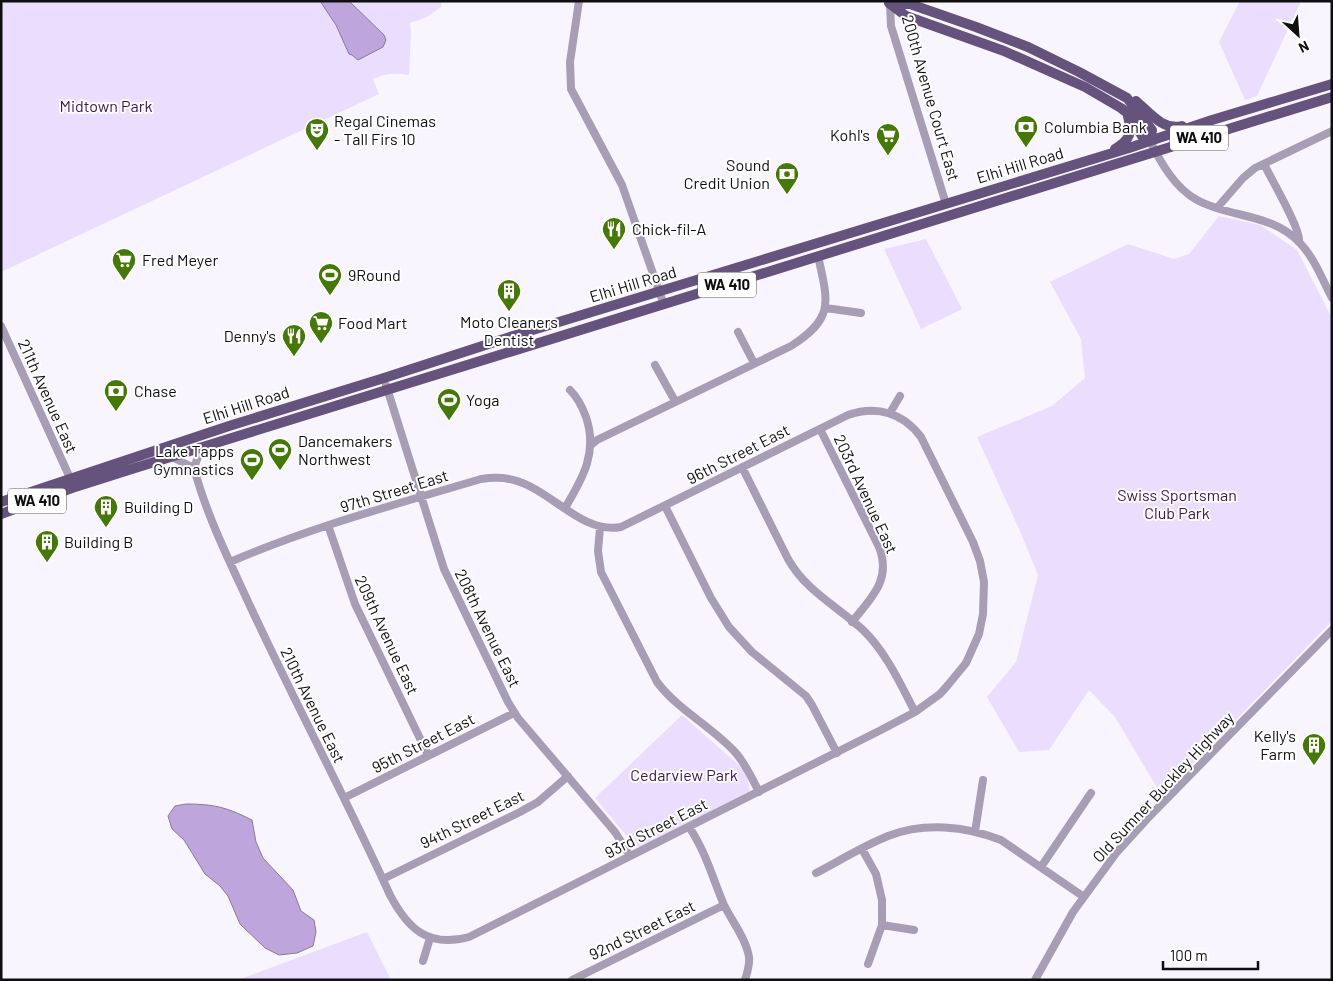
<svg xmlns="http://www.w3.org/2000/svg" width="1333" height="981" font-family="Barlow,sans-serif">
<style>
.green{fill:#eaddfd}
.water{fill:#bea6dc;stroke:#8a789f}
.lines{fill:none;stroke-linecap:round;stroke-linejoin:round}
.minor{stroke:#a79db5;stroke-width:8}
.major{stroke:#66537d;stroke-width:10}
.labels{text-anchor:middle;stroke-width:4;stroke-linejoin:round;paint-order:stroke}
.shield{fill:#fff;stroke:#575658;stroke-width:1}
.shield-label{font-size:15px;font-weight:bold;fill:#0f0e11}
.street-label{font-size:16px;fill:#0f0e11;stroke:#fff}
.park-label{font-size:16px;fill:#3a1858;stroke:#fff}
.poi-label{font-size:16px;fill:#0f0e11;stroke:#fff;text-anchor:start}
</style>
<rect width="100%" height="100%" fill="#f9f5fe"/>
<!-- green -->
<path class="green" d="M1,1H442L441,7L427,17L410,23L411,33L409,75C396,73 386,73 373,79L379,94L1,272Z
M1240,1H1301L1257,96L1245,100L1219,42Z
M1219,216L1260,225L1297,250L1332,318V621L1162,796L1115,717L1089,690L1049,750L1019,752L987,697L1016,662L1038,575L1020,531L977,437L1052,406L1085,378L1081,339L1050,282L1128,244L1174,259L1189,254Z
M926,239L962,309L921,329L884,249Z
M682,715L742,768L747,775L750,791L640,847L635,846L595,798Z
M367,932L391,980H238Z"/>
<!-- water -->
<path class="water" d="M320,1H349L384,35L386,40L383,47L358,60L352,55L349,54L336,25Z
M186,804C214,804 226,807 252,820L256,842L263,858L293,890L301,911L314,920L316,932L313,946L297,953L279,955L265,948L240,924L228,896L220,886L205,874L184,840L172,829L168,816L175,806Z"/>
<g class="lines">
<!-- minor -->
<path class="minor" d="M579,1L570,62L571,89L622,185L664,305
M890,4L891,26L946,204
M1150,141C1161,163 1175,188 1197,200C1230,218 1271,213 1299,242C1314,257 1322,279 1332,298
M1264,164C1270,177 1302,231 1299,242
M1217,208L1243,178L1255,168L1332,131
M826,308L861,313
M1,326L70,478
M738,332L754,363
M655,365L675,401
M386,385L444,569L508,702L518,718L615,832L630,856
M890,413L900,396
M820,429L879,547C892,580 871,598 852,622
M591,445L597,440L791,346C835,318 828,302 818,256
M172,457L194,468L201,448
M742,467L788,559C806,591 837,606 863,630C886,652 901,685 915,712
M194,468C207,517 230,562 251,608C296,705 346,798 390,895C408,929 428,948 469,937L881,730L915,712L940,694L948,685L966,663L979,634L983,614L984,582L980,561L973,542L921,437C903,413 877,405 848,415L621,527C583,534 553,493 520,482C507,477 494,477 481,479C397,504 311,527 230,562
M665,506L711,598L729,627L752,652L806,696L812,705L837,753
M565,508C583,478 598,452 586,417C582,406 578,398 570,390
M328,525L355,604L428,755
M600,528L598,551L601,572L657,682C678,710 711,726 735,752C745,763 752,778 759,792
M344,798L514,713
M689,827C705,850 713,879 724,905C732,921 746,939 749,957C750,965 747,973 745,980
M975,832L983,780
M862,849L876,874L882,900V925L868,964
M1041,867L1091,793
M816,873C839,861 863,846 888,836C924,822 965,826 1001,840L1084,897
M383,879L520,812L538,802L568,776
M882,925L914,930
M423,961L430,938
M572,980L724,905
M1035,980L1073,912L1117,852L1147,819L1332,630"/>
<!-- major -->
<path class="major" d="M889,3L906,16L1004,51L1085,87L1121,108L1130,115L1142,136L1150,141
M890,4H910L976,27L1028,47L1079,72L1127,98L1152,130L1150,141
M1136,101C1150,113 1163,131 1182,126
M1115,149C1131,139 1132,133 1128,116
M1,502L229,426L384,378L513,336L1129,148L1212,120L1332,84
M1,514L72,488L135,468L1332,97"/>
</g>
<!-- icons -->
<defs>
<g id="bank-pin" transform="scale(1.25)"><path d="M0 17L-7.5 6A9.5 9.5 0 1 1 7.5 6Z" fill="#457804" stroke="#fff"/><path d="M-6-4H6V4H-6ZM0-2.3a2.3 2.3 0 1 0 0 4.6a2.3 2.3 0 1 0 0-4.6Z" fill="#fff"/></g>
<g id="theatre-pin" transform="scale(1.25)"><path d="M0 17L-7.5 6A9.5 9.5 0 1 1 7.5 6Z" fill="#457804" stroke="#fff"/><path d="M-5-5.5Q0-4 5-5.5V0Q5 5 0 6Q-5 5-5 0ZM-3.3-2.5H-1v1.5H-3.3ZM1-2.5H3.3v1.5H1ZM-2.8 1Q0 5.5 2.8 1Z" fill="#fff"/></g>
<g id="supermarket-pin" transform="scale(1.25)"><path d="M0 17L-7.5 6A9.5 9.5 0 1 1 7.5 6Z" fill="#457804" stroke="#fff"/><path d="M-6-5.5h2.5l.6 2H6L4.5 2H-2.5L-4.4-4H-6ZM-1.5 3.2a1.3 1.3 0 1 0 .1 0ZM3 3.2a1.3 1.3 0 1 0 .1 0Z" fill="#fff"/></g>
<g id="restaurant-pin" transform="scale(1.25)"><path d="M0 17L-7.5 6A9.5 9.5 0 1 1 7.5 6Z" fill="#457804" stroke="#fff"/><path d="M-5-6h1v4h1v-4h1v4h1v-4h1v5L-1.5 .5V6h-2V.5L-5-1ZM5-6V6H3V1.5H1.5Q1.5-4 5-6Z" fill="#fff"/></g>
<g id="stadium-pin" transform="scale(1.25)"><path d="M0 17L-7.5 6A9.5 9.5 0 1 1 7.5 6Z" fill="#457804" stroke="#fff"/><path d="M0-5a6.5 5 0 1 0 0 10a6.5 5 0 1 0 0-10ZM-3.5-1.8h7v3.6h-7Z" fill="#fff"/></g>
<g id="building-pin" transform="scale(1.25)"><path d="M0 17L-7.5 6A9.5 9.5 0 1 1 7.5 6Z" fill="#457804" stroke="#fff"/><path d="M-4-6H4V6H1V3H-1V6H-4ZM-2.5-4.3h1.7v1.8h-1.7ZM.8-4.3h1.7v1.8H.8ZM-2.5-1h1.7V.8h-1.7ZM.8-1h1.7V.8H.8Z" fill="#fff"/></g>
</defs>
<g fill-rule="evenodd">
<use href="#bank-pin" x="1026" y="127"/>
<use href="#theatre-pin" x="317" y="130"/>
<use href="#supermarket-pin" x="888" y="135"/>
<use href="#bank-pin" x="787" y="174"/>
<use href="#restaurant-pin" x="614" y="229"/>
<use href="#supermarket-pin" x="124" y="260"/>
<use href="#stadium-pin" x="330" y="275"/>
<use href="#building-pin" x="509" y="291"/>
<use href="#supermarket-pin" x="321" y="323"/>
<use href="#restaurant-pin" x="294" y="336"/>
<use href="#bank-pin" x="116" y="391"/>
<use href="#stadium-pin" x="449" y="400"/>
<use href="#stadium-pin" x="280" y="450"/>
<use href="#stadium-pin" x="252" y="460"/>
<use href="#building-pin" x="106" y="507"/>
<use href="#building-pin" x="47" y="542"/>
<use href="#building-pin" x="1314" y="745"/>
</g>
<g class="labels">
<!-- shield labels -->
<g class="shield">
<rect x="1170" y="125.5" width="58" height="25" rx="4"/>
<rect x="698" y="272.5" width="58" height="25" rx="4"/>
<rect x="8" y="488.5" width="58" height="25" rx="4"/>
</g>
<g class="shield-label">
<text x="1199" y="143">WA 410</text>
<text x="727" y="290">WA 410</text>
<text x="37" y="506">WA 410</text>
</g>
<!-- street labels -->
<g class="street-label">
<text transform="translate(931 98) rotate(74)" y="6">200th Avenue Court East</text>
<text transform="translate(1020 165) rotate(-17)" y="6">Elhi Hill Road</text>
<text transform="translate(633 284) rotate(-17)" y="6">Elhi Hill Road</text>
<text transform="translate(48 396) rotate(66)" y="6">211th Avenue East</text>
<text transform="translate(246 405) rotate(-18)" y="6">Elhi Hill Road</text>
<text transform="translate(738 454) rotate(-27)" y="6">96th Street East</text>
<text transform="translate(394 491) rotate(-17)" y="6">97th Street East</text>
<text transform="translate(866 494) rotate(65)" y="6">203rd Avenue East</text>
<text transform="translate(488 628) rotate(64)" y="6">208th Avenue East</text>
<text transform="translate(387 635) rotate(65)" y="6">209th Avenue East</text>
<text transform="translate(313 705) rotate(64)" y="6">210th Avenue East</text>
<text transform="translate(423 743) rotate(-27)" y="6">95th Street East</text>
<text transform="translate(1163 787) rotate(-47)" y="6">Old Sumner Buckley Highway</text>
<text transform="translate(472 819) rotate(-26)" y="6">94th Street East</text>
<text transform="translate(656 828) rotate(-27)" y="6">93rd Street East</text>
<text transform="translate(642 930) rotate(-26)" y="6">92nd Street East</text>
</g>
<!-- park labels -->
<g class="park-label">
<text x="106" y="112">Midtown Park</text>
<text x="1177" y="501">Swiss Sportsman<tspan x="1177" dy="18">Club Park</tspan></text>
<text x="684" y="781">Cedarview Park</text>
</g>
<!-- poi labels -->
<g class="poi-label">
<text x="334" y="127">Regal Cinemas<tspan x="334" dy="18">- Tall Firs 10</tspan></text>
<text x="1044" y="133">Columbia Bank</text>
<text x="870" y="141" text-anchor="end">Kohl's</text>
<text x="770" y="171" text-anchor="end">Sound<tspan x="770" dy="18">Credit Union</tspan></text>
<text x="632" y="235">Chick-fil-A</text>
<text x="142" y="266">Fred Meyer</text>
<text x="348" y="281">9Round</text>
<text x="509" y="328" text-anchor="middle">Moto Cleaners<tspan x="509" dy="18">Dentist</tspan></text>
<text x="338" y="329">Food Mart</text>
<text x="276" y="342" text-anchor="end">Denny's</text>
<text x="134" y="397">Chase</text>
<text x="466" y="406">Yoga</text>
<text x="298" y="447">Dancemakers<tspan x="298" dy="18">Northwest</tspan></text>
<text x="234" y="457" text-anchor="end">Lake Tapps<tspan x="234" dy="18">Gymnastics</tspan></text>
<text x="124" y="513">Building D</text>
<text x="64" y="548">Building B</text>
<text x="1296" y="742" text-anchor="end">Kelly's<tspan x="1296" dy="18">Farm</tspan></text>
</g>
</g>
<!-- border -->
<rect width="1333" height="981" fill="none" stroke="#0f0e11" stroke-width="5"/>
<!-- north arrow -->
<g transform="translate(1298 35) rotate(154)" stroke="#ffffff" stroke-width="4" paint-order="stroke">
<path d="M0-4L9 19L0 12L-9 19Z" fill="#0f0e11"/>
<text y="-8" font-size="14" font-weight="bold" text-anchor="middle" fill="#0f0e11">N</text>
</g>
<!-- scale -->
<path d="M1163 961v8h95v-8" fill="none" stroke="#0f0e11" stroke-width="2.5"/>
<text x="1170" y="961" font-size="15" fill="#0f0e11" stroke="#ffffff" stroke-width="4" paint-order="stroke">100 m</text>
</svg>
